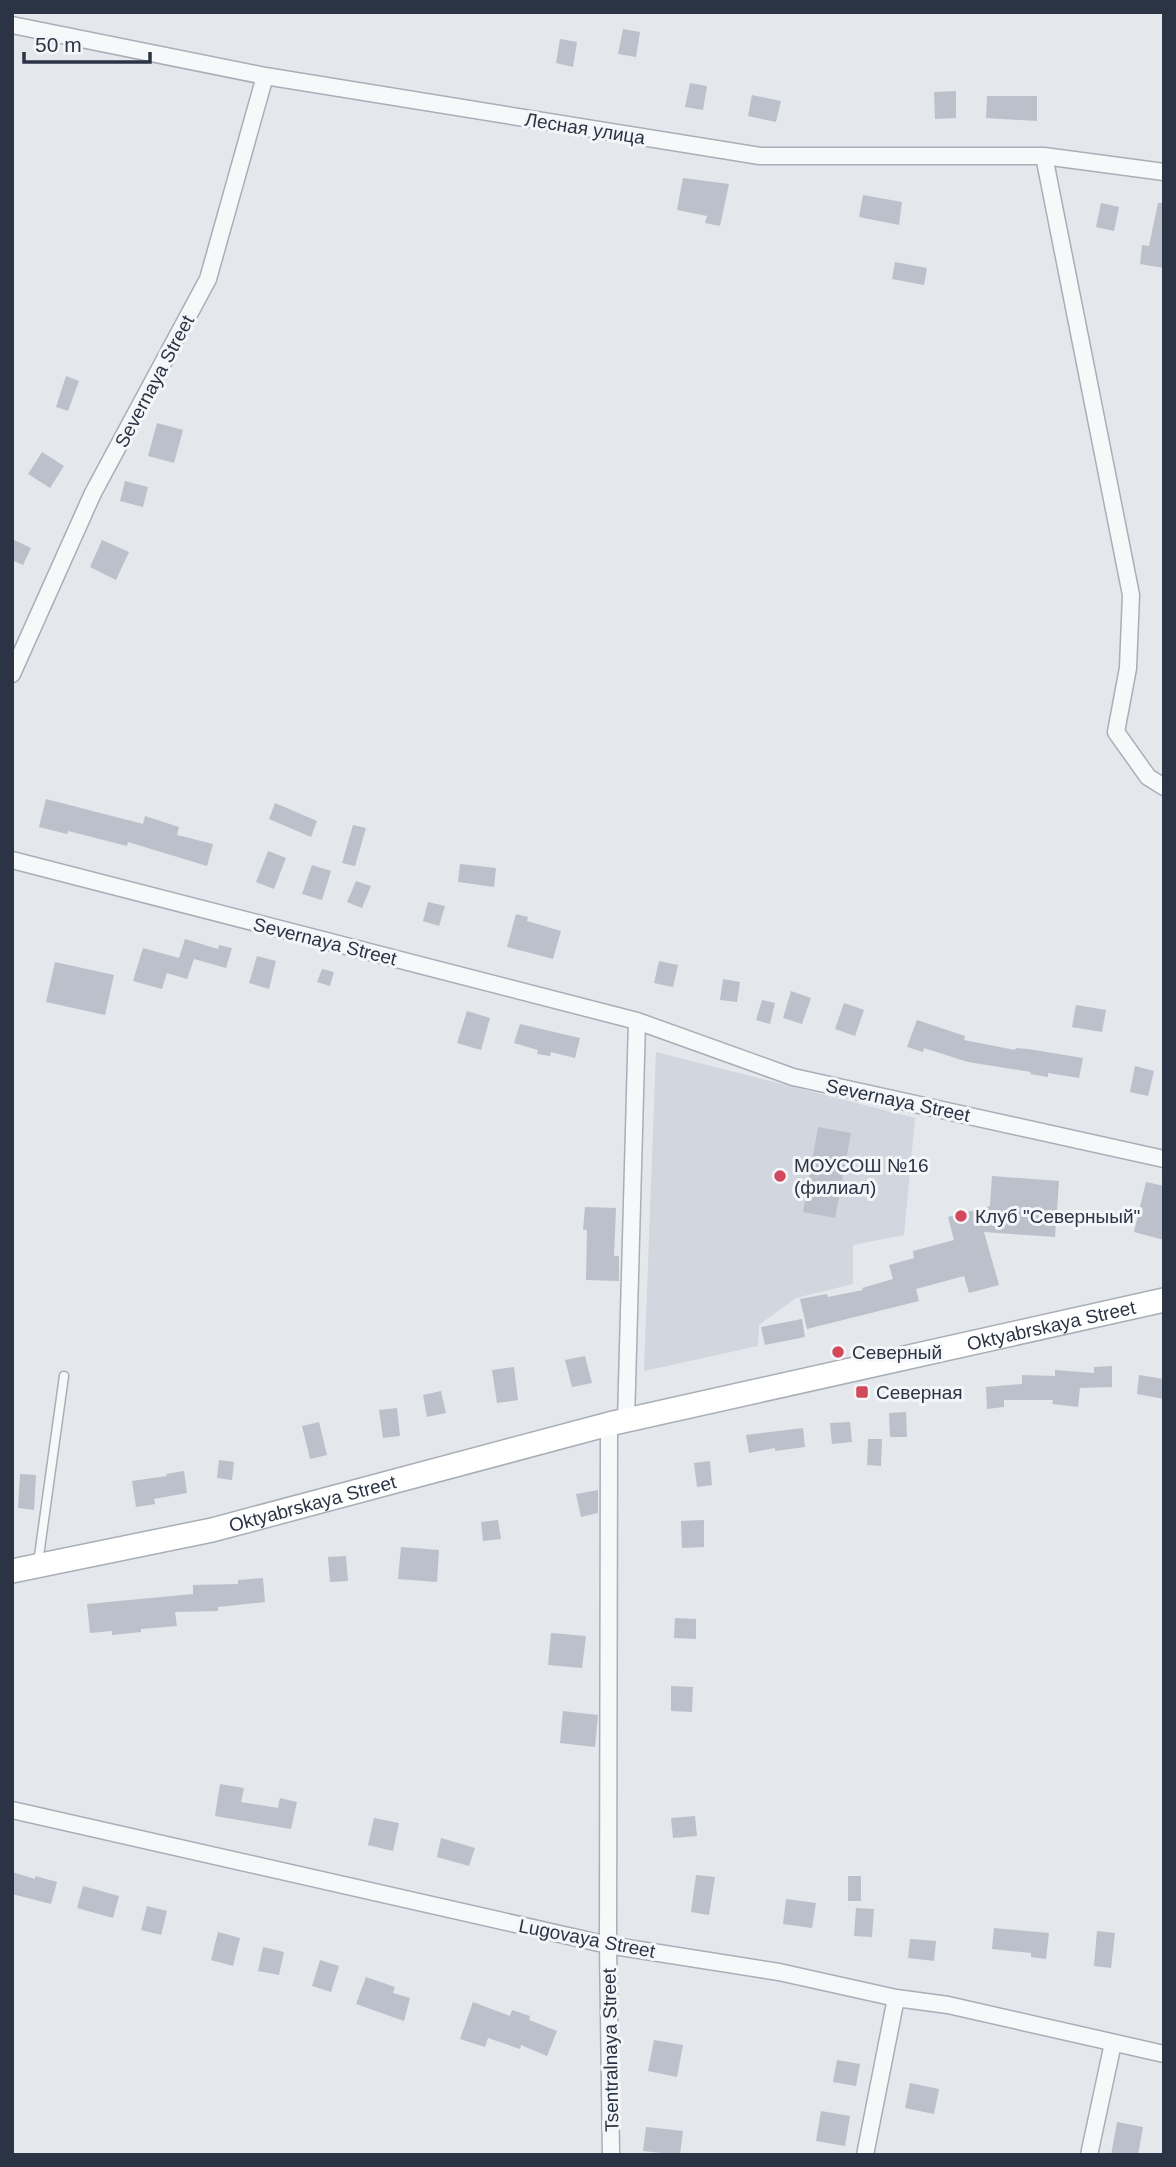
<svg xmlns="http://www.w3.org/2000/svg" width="1176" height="2167" font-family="Arial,sans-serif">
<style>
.built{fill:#d2d6de}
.building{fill:#bbc0ca}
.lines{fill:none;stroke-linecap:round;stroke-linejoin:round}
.lane-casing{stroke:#a9aeb7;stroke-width:11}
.street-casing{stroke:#a9aeb7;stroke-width:19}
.secondary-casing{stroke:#a9aeb7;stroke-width:26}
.lane{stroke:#f7f8fa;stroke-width:8}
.street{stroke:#f7f8fa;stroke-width:16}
.secondary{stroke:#fff;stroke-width:23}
.poi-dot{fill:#d1495b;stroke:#f4f6f9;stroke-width:2.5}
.labels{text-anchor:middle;stroke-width:6;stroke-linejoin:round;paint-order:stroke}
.street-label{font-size:19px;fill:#2b3445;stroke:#f4f6f9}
.poi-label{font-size:19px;fill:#2b3445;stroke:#f4f6f9;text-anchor:start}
</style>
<rect width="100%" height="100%" fill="#e4e7ec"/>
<!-- built -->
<path class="built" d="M656,1052L915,1118L904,1235L853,1245V1284L796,1298L759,1325L758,1346L644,1371Z"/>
<!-- building -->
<path class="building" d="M623,29L640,32L636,57L618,54Z
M560,39L577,42L573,67L556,63Z
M690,83L707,86L703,110L685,107Z
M956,91V118L935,119L934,92Z
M752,95L781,101L776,122L748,116Z
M987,96H1037V121L986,118Z
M683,178L729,184L720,226L705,223L707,216L677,210Z
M863,195L902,202L899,225L859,217Z
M1101,203L1119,207L1114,231L1096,227Z
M1158,203H1164V268L1140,264L1142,245L1149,246Z
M895,262L927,268L924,285L892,279Z
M66,376L79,381L68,411L56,407Z
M157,423L183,430L174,463L148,456Z
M42,452L64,466L50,488L28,474Z
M125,481L148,487L143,507L120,501Z
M12,539L31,548L23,565L12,560Z
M102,540L129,552L116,580L90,567Z
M46,799L143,824L145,816L179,827L177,835L213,844L207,866L128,842L127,846L68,831L67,834L39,827Z
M275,803L317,821L311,837L269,819Z
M353,825L366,828L355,866L342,863Z
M268,851L286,858L274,889L256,882Z
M460,864L496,868L494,887L458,882Z
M312,865L331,871L322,900L302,894Z
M356,881L371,886L362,908L347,902Z
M428,902L445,906L439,926L423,921Z
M516,914L528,917L527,921L561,931L553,959L507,947Z
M185,939L218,949L219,945L232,948L226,968L194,959L187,979L167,973L162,989L133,981L143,948L179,958Z
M257,956L276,961L269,989L249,983Z
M659,961L678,965L673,987L654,983Z
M55,962L114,975L105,1015L46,1002Z
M322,969L334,972L330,986L317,982Z
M723,979L740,982L737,1002L720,1000Z
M791,991L811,998L802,1024L783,1018Z
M762,1000L775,1003L770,1024L756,1020Z
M844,1003L864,1010L855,1036L835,1029Z
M1076,1005L1106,1010L1102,1032L1072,1027Z
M467,1011L490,1018L481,1050L457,1043Z
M917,1020L965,1036L964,1040L1015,1050L1016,1048L1028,1049L1083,1058L1079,1078L1048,1073V1077L1030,1074L1031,1072L968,1062L924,1048L923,1052L907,1047Z
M520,1024L580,1038L575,1058L551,1052L550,1056L537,1054L538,1050L514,1043Z
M1135,1066L1154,1071L1148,1096L1130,1092Z
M818,1127L851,1133L835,1218L803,1212Z
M992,1176L1059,1181L1055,1237L984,1232L999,1285L969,1293L964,1276L916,1289L919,1301L807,1329L800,1299L827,1294L828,1297L863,1290L862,1288L893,1279L889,1265L914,1258L913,1251L954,1240L948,1217L990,1206Z
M1146,1182L1164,1186V1240L1134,1232Z
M585,1207L616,1208L614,1256H619V1281L586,1280L587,1230H583Z
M802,1319L805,1337L765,1345L761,1327Z
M585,1356L592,1383L572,1387L565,1360Z
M1112,1366V1387L1080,1388L1078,1407L1052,1404L1053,1400H1004V1407L987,1409L986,1387L1022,1384V1375L1055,1376V1370L1094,1373V1367Z
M514,1367L518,1400L497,1403L492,1370Z
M1139,1375L1164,1379V1399L1137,1394Z
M441,1391L446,1413L427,1417L423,1395Z
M397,1408L400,1436L383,1438L379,1410Z
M906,1412L907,1437H890L889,1413Z
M319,1422L327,1455L310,1459L302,1426Z
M850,1422L852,1442L832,1444L830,1423Z
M803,1428L805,1447L775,1451V1448L749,1453L746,1435Z
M868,1439H882L881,1466L867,1465Z
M219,1460L234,1462L232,1480L217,1478Z
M710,1461L712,1485L697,1487L694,1463Z
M184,1471L187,1493L154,1499L155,1504L136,1507L132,1481L167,1476L166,1474Z
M20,1474L36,1475L34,1510L18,1508Z
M598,1490V1513L581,1517L576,1494Z
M498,1520L501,1539L483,1541L481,1522Z
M704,1520V1547L682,1548L681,1521Z
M401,1547L439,1550L437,1582L398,1579Z
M346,1556L348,1581L330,1582L328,1557Z
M263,1578L265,1602L218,1607V1611L175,1612L177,1626L141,1629V1632L112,1635V1631L90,1633L87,1604L193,1594V1585L238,1584V1580Z
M675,1618L696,1619V1639L674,1638Z
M551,1633L586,1636L582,1668L548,1665Z
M671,1686L693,1687L692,1712L671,1711Z
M563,1711L598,1715L595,1747L560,1743Z
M220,1784L244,1788L241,1802L278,1808L280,1798L297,1802L291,1829L215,1816Z
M695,1816L697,1836L673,1838L671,1818Z
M374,1818L399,1823L393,1851L368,1845Z
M441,1838L475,1848L469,1866L437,1857Z
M12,1872L35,1879V1876L57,1882L51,1904L12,1894Z
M696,1875L715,1877L709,1915L691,1912Z
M848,1876H861V1901H848Z
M83,1886L119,1896L113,1918L77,1908Z
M786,1899L816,1903L812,1928L783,1924Z
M147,1906L167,1911L161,1935L141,1930Z
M856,1908L874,1909L872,1937L854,1936Z
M994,1928L1049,1933L1046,1959L1031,1957V1953L992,1949Z
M1097,1931L1115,1933L1111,1968L1094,1966Z
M218,1932L240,1938L233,1966L211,1960Z
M910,1939L936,1941L934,1961L908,1958Z
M263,1947L284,1952L279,1975L258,1971Z
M320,1960L339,1966L331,1992L312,1986Z
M366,1977L395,1987L393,1993L410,1998L404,2021L356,2004Z
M473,2002L510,2016L512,2010L530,2016L529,2020L557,2031L547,2056L521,2045L520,2049L488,2038L485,2047L460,2039Z
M654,2040L683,2045L677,2077L648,2071Z
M837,2060L860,2064L856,2086L833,2082Z
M910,2083L939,2089L934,2114L905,2108Z
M821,2111L850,2116L845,2146L816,2141Z
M1117,2122L1143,2127L1138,2155H1111Z
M646,2127L683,2131L680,2155L643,2151Z"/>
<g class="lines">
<!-- lane casing -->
<g class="lane-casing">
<path id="lane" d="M38,1563L64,1376"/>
</g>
<!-- street casing -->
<g class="street-casing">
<path id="street" d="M12,25L265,76L760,156H1044L1164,172
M1044,156L1131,595L1128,668L1116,732L1148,777L1164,787
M12,674L93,493L208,279L265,76
M12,860L637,1021L793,1077L1164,1159
M626,1421L637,1021
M609,1424L608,1945L611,2155
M12,1810L608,1945L779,1972L896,1998L948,2005L1164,2054
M865,2155L896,1998
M1089,2155L1113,2043"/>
</g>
<!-- secondary casing -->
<g class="secondary-casing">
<g id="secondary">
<path id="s1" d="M12,1571L212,1530L609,1424L1164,1300"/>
</g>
</g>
<!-- lane -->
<use href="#lane" class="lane"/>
<!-- street -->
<use href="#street" class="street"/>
<!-- secondary -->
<use href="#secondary" class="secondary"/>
</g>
<!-- markers -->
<g class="poi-dot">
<circle cx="780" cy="1176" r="7"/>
<circle cx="961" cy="1216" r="7"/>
<circle cx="838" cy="1352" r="7"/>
<rect x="855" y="1385" width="14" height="14" rx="3.5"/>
</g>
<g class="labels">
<!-- street labels -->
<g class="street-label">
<text transform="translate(585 128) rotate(9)" y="7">Лесная улица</text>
<text transform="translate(154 381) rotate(-62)" y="7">Severnaya Street</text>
<text transform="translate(325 941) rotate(14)" y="7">Severnaya Street</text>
<text transform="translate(898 1100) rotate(12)" y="7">Severnaya Street</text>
<text dy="7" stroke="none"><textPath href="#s1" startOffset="1068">Oktyabrskaya Street</textPath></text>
<text dy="7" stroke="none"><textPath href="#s1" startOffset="308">Oktyabrskaya Street</textPath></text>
<text transform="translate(587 1938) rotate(11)" y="7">Lugovaya Street</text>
<text transform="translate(610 2050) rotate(-91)" y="7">Tsentralnaya Street</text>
</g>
<!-- poi labels -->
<g class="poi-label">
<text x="794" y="1172">МОУСОШ №16<tspan x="794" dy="22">(филиал)</tspan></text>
<text x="975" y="1223">Клуб "Северныый"</text>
<text x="852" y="1359">Северный</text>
<text x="876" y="1399">Северная</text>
</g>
</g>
<!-- border -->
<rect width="1176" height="2167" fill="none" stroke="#2b3445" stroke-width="28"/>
<!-- scale -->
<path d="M24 52v10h126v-10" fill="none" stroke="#2b3445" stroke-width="3.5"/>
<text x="35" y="52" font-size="21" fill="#2b3445" stroke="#f4f6f9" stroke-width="5" paint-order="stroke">50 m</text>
</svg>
